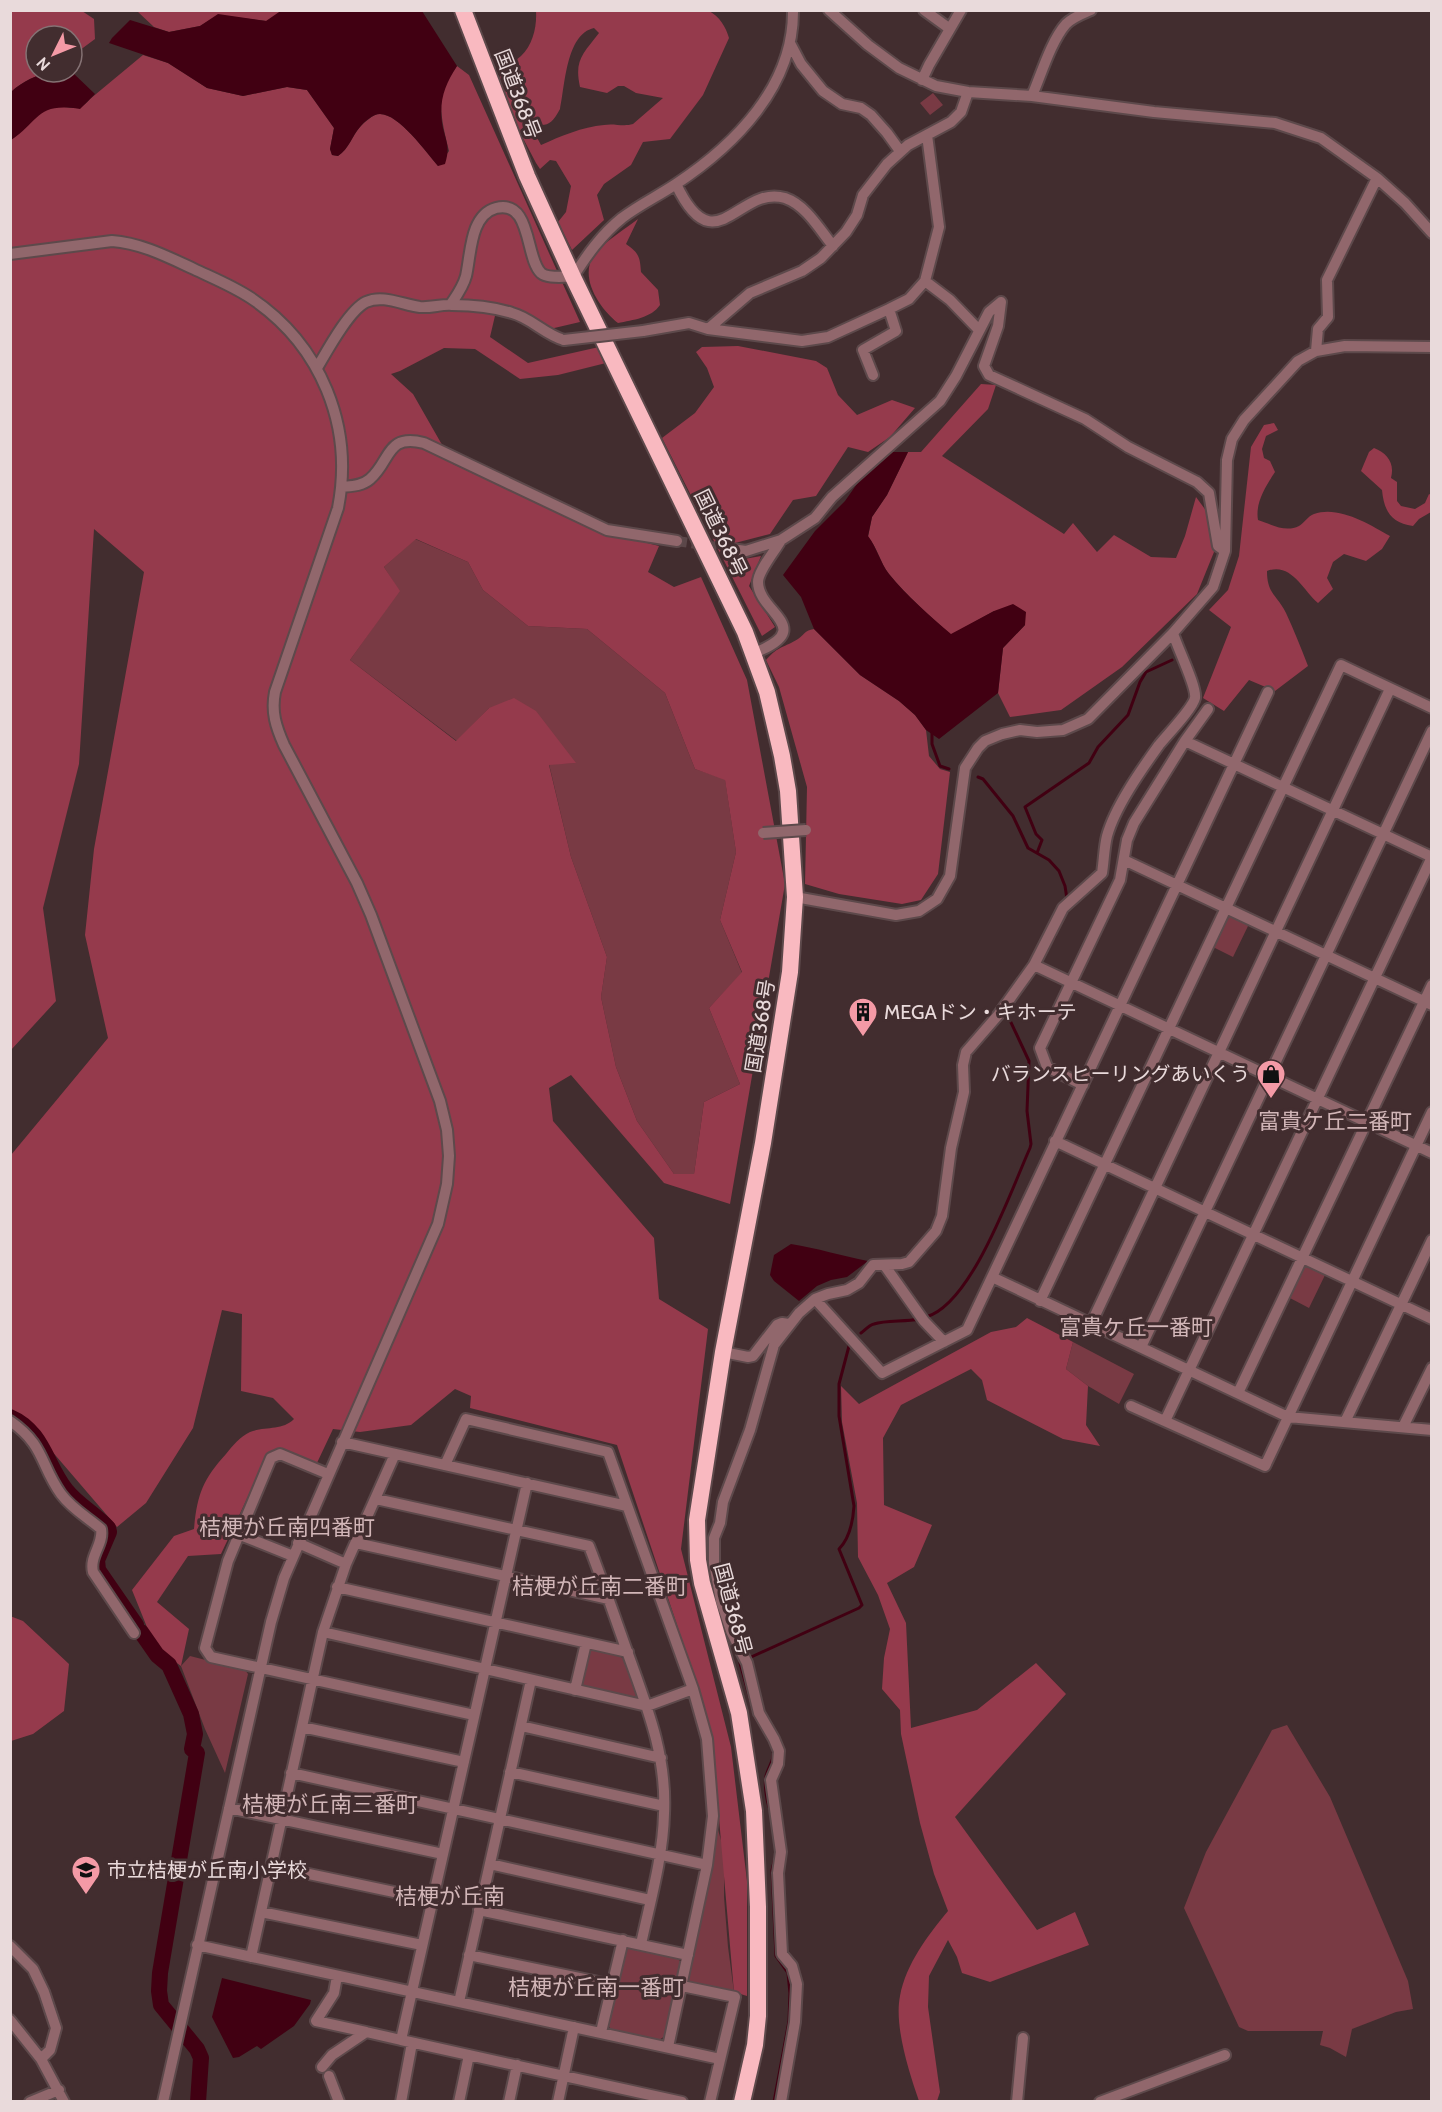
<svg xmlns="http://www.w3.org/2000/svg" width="1442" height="2112" font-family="Cabin,'Noto Sans JP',sans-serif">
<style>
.green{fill:#793a44}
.forest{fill:#953a4c;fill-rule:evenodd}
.water{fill:#410012}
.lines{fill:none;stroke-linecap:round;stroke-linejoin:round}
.stream{stroke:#410012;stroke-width:3}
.river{stroke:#410012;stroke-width:16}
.minor-tunnel{stroke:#5b4749;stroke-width:10;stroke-dasharray:10 5;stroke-linecap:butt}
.minor-casing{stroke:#5d494b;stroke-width:14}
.highway-casing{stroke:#5d494b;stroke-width:20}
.minor{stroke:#91676c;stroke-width:10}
.highway{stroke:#f9b9c0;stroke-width:16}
.minor-bridge-casing{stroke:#5d494b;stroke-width:14;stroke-linecap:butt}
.minor-bridge{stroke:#91676c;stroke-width:10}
.labels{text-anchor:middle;stroke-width:6;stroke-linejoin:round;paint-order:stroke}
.street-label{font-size:20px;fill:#e9dadb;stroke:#422d2f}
.poi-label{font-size:20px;fill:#e9dadb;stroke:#422d2f;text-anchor:start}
.quarter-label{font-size:22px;fill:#d2b6b8;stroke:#422d2f}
</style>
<rect width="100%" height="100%" fill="#422d2f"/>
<!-- green -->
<path class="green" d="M933,93L943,105L930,115L920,103Z
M415,539L468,562L483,590L528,626L587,629L665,693L695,769L725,779L736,852L720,920L742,973L709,1008L740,1084L704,1102L694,1174H674L637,1121L616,1067L601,997L607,957L571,857L549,764L575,763L489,708L457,741L350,660L399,591L384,567Z
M1231,915L1249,924L1233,957L1211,946L1225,916Z
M1308,1264L1326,1273L1309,1308L1288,1297L1302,1266Z
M1073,1342L1134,1374L1119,1404L1088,1386L1066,1369Z
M590,1647C631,1657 624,1655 638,1694L633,1698L582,1687L580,1683Z
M190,1656L245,1670L248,1674L225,1773L205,1729L181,1666Z
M1287,1725L1330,1797L1408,1981L1413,2009L1396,2012L1352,2029L1346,2057L1330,2048L1320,2045L1323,2031H1248L1239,2027L1184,1908L1206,1852L1272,1730Z
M717,1826L724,1851V1897L728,1947L734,1992L688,1982L710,1873Z
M631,1947L675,1956L681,1962L665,2036L659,2040L611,2029L607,2024L624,1950Z"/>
<!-- forest -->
<path class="forest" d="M11,11H82L94,19L95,39L72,56V36H36V72H52C36,75 23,81 11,92Z
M137,11H282L267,21L218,15L200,26L169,32L154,27Z
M536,11H709C719,16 726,27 729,38L703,95L670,139L643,142L631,165L604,184L597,195L604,220L572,250L558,222L566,212L571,186L556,161L550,160L540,169L536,163L513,119L500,77C505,67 513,63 521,56C533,45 537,26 536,11ZM594,28L599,33C583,54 574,60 580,87L607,93L618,86H624L636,93L663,98L633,124C623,127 614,123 604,125C582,127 561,136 541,145L529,123C546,127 551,126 560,109C565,86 566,34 594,28Z
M143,55L168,63L207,88L243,96L287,87L307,90L334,128L330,149L332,155L338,156C349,149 352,136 360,127C365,122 373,114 380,114C399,114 426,152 438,166L449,151C444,130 436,103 446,82C449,77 454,71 457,66L469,75L580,322L550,329L521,313L498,303L490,337L528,363L599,347L606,363L558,375L520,379L475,349L444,348L400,371L391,374L413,394L453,464L596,530L659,546L648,572L674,587L701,577L747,680L785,884L730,1204L664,1183L571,1075L549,1088L553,1121L654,1238L659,1299L708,1329L681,1549L731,1747L747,1881V1996L734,1992L712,1737L701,1697L617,1445L470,1408L471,1396L455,1389L411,1425L360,1432L333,1429L316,1465L281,1449L268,1454L221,1554L188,1556L157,1602L189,1629L181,1666L155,1647L132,1590L174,1536L194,1529C197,1495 203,1479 226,1454C233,1445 240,1437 250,1432C265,1426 282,1431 294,1419L273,1398L241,1391L242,1314L222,1310L193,1428L146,1503L117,1527L26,1421L11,1414V1155L108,1038L85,935L94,849L144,572L94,529L79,764L43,908L56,1001L11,1050V140C24,131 34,112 51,108C70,103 76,116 90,99ZM416,539L468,562L483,590L528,626L587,629L665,693L695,769L725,780L736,852L720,920L742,972L709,1008L740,1084L704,1102L694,1174H674L637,1121L616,1067L601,997L607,957L571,857L549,765L576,763L536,711L514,698L489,708L456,741L350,660L400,591L384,567Z
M638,219L626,244C639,253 640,257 641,272L658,290L660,305C651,318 633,320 618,323C599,308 576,274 597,251C609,239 625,229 638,219Z
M738,346L816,361L827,368L838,395L857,415L892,400L915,408L890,437L868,452L848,447L816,496L793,500L770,534L735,543L739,560L761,556L749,586L775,627L762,636L662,438L695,413L714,387L707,368L696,352L702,347Z
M981,384L996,385L988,409L942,456L1064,534L1073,523L1097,552L1114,535L1151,557L1176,558L1185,536L1196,497L1207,512L1214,552L1197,594L1122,667L1061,710L1010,717L998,693L1003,648L1025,625L994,611L951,635C930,616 907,596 889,574C880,563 878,548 868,537L872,517L887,495L908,452H921Z
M1274,423L1278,430L1266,436L1262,449L1264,458L1270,461L1275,472C1266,486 1255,502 1258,520C1271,524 1285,533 1299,526C1304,523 1308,516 1314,514C1338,505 1369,524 1390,536L1382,549L1366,561L1344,554L1333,562L1327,578L1333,589L1318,603C1302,589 1291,562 1267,571C1267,594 1277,595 1286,613C1294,630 1301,648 1308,666L1275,691L1249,680L1224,711L1203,698L1231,627L1209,610L1228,590L1239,556L1251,447L1264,425Z
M1374,448C1387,453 1395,463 1391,478L1397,482V501L1401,506L1415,509L1425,503L1429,494L1431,495V512L1419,519L1413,526C1391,523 1384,511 1382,490L1361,471L1369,452Z
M814,629L860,675L899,701L915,715L926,730L929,756L940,769L950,772L938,874L921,900L902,904L839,894L805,884L807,787L779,687L766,660C779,645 784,648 798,639C806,633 804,631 814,629Z
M1027,1318L1073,1342L1066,1369L1088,1386L1086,1425L1100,1446L1063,1439L987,1400L982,1380L971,1369L901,1405L883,1438L884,1505L932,1525L914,1567L887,1583L906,1623L911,1728L977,1710L1036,1663L1066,1694L955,1817L1037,1930L1075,1912L1089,1945L990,1982L962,1973L957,1957L948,1940L929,1976L928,2007L940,2092L937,2101H919C909,2072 894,2026 900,1996C906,1964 928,1935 948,1911L934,1874L920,1823L901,1734L900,1710L882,1689L884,1658L890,1629L878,1595L858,1557L857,1503L842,1422L841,1386L859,1404L991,1332L1016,1327Z
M10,1616L23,1621L69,1664L64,1711L33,1734L11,1741Z"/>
<!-- water -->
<path class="water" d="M282,10L422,11L457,66C444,86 438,103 443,128C447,144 450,148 445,164L438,166C426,152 399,114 380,114C373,114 364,122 360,127C352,136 349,149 338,156L332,155L330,149L334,128L307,90L287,87L243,96L207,88L168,63L109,43L112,38L130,20L169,32L200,26L218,14L266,21Z
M52,72H72L95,94L80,109C36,102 40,121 11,140V92C23,81 36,75 52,72Z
M889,452H908L887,495L872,517L868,536C877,548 880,562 889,574C907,596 930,616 951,634L994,611L1013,604L1026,612L1025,625L1003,648L998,693L939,739L926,730L915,715L899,701L860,675L814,629L801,597L783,575L815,531L845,501L859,481Z
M791,1244C817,1248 842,1256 868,1261L847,1277L831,1280L817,1286L799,1301L774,1281L770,1275L774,1255Z
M222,1978L311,2000L310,2004L294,2026L261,2049L257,2046L239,2057L233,2058L212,2017Z"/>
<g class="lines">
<!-- stream -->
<path class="stream" d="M932,733V744L940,766L949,769
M978,777L983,779L1013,816L1028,848L1049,860L1059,871L1065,886L1067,899
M1037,853L1042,840L1036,834L1025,807L1089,763L1098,747L1128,715L1140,682L1146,672L1172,660
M1048,948L1055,936
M926,1317C972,1304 1011,1190 1030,1148L1031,1144L1027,1111L1029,1061L1008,1016L1012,1004
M861,1333C865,1330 869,1325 874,1324C886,1320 905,1322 919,1319
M749,1658L859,1608L862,1605L839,1549C850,1538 853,1521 854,1506L839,1416V1384L849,1346
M743,1661L740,1663L755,1717L767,1737
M772,1814C767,1806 764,1785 766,1776C769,1765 775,1760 773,1748
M774,2102L789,2021L790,1993L788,1973L776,1956L772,1870L776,1853"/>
<!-- river -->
<path class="river" d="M10,1417C43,1431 46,1465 66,1490C78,1505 95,1514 108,1528L109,1532L97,1560L98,1570L136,1625
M141,1632L157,1655L169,1665L191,1714L195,1734L192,1749L197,1753L160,1973L159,1991L161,2005L197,2049L201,2058L198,2102"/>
<!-- minor-tunnel -->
<path class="minor-tunnel" d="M677,541L731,549"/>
<!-- minor casing -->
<g class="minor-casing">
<path id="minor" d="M829,10L868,45L899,68L936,86L968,92L1032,96L1154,112L1275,123L1321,138L1377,178L1405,203L1432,233
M924,10L950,29
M790,43L801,64L823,91L842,104L861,108L871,115L887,133L900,151
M922,80L929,65L961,10
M1032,96C1041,75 1051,41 1066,24C1073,17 1082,14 1091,10
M676,184C715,267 739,184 785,198C806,205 820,230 833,246
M10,254L112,241C141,243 168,257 194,269C213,278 233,286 251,298C321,345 354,426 338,508L275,692C271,712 276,727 284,745L357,883L371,915L440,1101L447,1130L449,1156L447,1184L438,1224L284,1578L271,1622L163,2102
M925,281L950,300L979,330
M1001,302L998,326L984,366L989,375L1085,419L1128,447L1197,482L1209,493L1218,546L1225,551
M451,304C457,295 463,287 466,276C471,254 470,215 496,208C532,199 525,258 541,273C548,279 564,276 573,277C587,255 601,235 622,218C639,205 658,196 676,184C735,145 794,86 793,10
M708,329L750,293L802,271L821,258L846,232L857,215L863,195L887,164L908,145L951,122L961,112L968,92
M643,331L689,323L708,329L802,341L828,337L889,309L909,299L925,281L939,227L927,135
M1316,351L1318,329L1328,317L1327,280L1377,178
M317,368C327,351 349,310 366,302C383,294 403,305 420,307C431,308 442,304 452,305C471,305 493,307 512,313C531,318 544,334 564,340
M873,375L863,350L896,331L889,309
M342,487C351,486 362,486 370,479C391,461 386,433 424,443L607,530L677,541
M731,549L746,551L781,540L815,518L832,497L940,401L956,376L989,312L1001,302
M754,653C818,628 758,613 758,582C758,571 775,551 781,540
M1185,741L1208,709
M1124,860L1432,1005
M795,897L896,915L919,911L937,899L950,876L965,768L978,748L985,741L1002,734L1020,730L1037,732L1063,730L1088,719L1173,633L1213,587L1225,551L1227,460L1232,439L1244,420L1298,361L1316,351L1345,346L1432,347
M1034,965L1432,1153
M1083,1085L1047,1067L1040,1048L1120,880L1127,840L1134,823L1185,741L1432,857
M1055,1141L1432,1319
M885,1266L924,1321L944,1342
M992,1277L1288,1417L1432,1430
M815,1299L882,1373L967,1330L1268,692
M1040,1301L1341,665L1432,708
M1091,1324L1390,689
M1141,1347L1432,731
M723,1352L748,1357L753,1356L777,1325L782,1323L789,1324
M1238,1393L1432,985
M1131,1406L1265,1466L1432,1112
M10,1421C45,1445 40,1465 61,1494C72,1509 87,1517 101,1529C104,1544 89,1556 93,1572L134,1633
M1165,1421L1432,857
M1345,1422L1432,1240
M1403,1427L1432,1368
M342,1442L627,1506
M445,1465L466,1419L608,1452L693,1689L707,1739L713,1816L707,1865L668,2047
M328,1474L280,1454L271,1458L228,1561L205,1648L211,1657L474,1715
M527,1483L401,2040L682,2102
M376,1499L589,1546C603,1582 615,1618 628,1654C647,1707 667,1756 664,1814C663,1857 650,1902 641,1944
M238,1534L293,1556
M298,1543L346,1564
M356,1543L609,1599
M337,1587L628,1652
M323,1632L647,1706L693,1689
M575,1690L586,1643
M521,1726L661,1758
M302,1727L464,1762
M510,1772L664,1806
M291,1773L707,1865
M229,1808L443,1854
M490,1864L650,1900
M271,1866L432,1900
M479,1910L688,1955
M261,1912L422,1945
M197,1945L720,2059
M10,1946L33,1969L44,1992L56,2028L50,2050L41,2059
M469,1955L613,1985
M251,1957L323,1632L346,1564L395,1454
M337,1976L334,1993L316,2021L366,2032
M682,1986L735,1997L710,2102
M459,2002L531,1680
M10,2020L41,2059L64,2102
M601,2032L623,1940
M322,2067L332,2055L366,2032L401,2040
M329,2076L339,2102
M30,2102L59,2090
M401,2102L412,2043
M459,2102L469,2055
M509,2102L517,2065
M558,2102L574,2027
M781,2102L795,2022L797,1984L792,1966L782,1954L778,1873L781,1852L771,1780L778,1764L779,1751L774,1739L759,1713L747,1663L731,1631L721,1601L714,1563V1538L720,1523L723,1502L750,1430L774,1345L799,1313L815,1299L828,1294L847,1290L859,1283L873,1265L902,1264L909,1262L936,1231L942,1216L951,1148L964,1092L963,1065L966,1052L999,1014L1034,965L1063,908L1102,873C1104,861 1104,848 1107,836C1115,807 1141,770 1159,745C1167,735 1193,708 1195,698C1197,687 1177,647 1173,633
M1017,2102L1023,2038
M1100,2102L1225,2055"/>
</g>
<!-- highway casing -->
<g class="highway-casing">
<path id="highway" d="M463,10L527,176L573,277L745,632L767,692L782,756L788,791L795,897L790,972L763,1143L723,1352L697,1520L698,1560L702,1583L739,1713L754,1811L758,1907V2016L755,2045L742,2102"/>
</g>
<!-- minor -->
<use href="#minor" class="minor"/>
<!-- highway -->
<use href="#highway" class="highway"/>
<!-- minor-bridge casing -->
<g class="minor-bridge-casing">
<path id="minor-bridge" d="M564,340L643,331
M763,833L806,830"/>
</g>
<!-- minor-bridge -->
<use href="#minor-bridge" class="minor-bridge"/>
</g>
<!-- icons -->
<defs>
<g id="building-pin" transform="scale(1.5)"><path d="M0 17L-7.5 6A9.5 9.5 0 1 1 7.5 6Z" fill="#f49aa6" stroke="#422d2f"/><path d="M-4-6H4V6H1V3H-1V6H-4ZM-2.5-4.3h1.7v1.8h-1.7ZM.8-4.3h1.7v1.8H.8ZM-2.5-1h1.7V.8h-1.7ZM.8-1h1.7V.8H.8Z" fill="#111"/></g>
<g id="shop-pin" transform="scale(1.5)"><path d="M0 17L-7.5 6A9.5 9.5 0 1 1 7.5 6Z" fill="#f49aa6" stroke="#422d2f"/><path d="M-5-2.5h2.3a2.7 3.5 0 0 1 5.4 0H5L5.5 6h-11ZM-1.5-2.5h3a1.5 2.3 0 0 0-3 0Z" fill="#111"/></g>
<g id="school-pin" transform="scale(1.5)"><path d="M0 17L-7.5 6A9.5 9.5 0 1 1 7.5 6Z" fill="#f49aa6" stroke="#422d2f"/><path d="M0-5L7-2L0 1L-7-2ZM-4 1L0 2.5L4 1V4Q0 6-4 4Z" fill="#111"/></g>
</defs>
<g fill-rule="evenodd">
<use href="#building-pin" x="863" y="1012"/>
<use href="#shop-pin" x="1271" y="1074"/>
<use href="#school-pin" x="86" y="1870"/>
</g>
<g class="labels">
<!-- street labels -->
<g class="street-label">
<text transform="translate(518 94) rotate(69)" y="7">国道368号</text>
<text transform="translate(721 533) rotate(64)" y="7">国道368号</text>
<text transform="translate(760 1026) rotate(-81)" y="7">国道368号</text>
<text transform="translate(733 1609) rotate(75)" y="7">国道368号</text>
</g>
<!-- poi labels -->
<g class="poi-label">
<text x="884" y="1019">MEGAドン・キホーテ</text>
<text x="1250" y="1081" text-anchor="end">バランスヒーリングあいくう</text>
<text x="107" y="1877">市立桔梗が丘南小学校</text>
</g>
<!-- quarter labels -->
<g class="quarter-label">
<text x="1335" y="1129">富貴ケ丘二番町</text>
<text x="1136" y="1335">富貴ケ丘一番町</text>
<text x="287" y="1535">桔梗が丘南四番町</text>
<text x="600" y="1594">桔梗が丘南二番町</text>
<text x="330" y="1812">桔梗が丘南三番町</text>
<text x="450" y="1904">桔梗が丘南</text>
<text x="596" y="1995">桔梗が丘南一番町</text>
</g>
</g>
<!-- border -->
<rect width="1442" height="2112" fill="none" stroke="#e9dadb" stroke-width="24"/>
<!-- north arrow -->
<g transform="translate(54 54) rotate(227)"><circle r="28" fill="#422d2f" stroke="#857274" stroke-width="1.5"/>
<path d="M0-4.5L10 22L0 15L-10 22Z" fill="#f49aa6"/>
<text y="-9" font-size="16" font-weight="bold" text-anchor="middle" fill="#e9dadb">N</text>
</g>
</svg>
